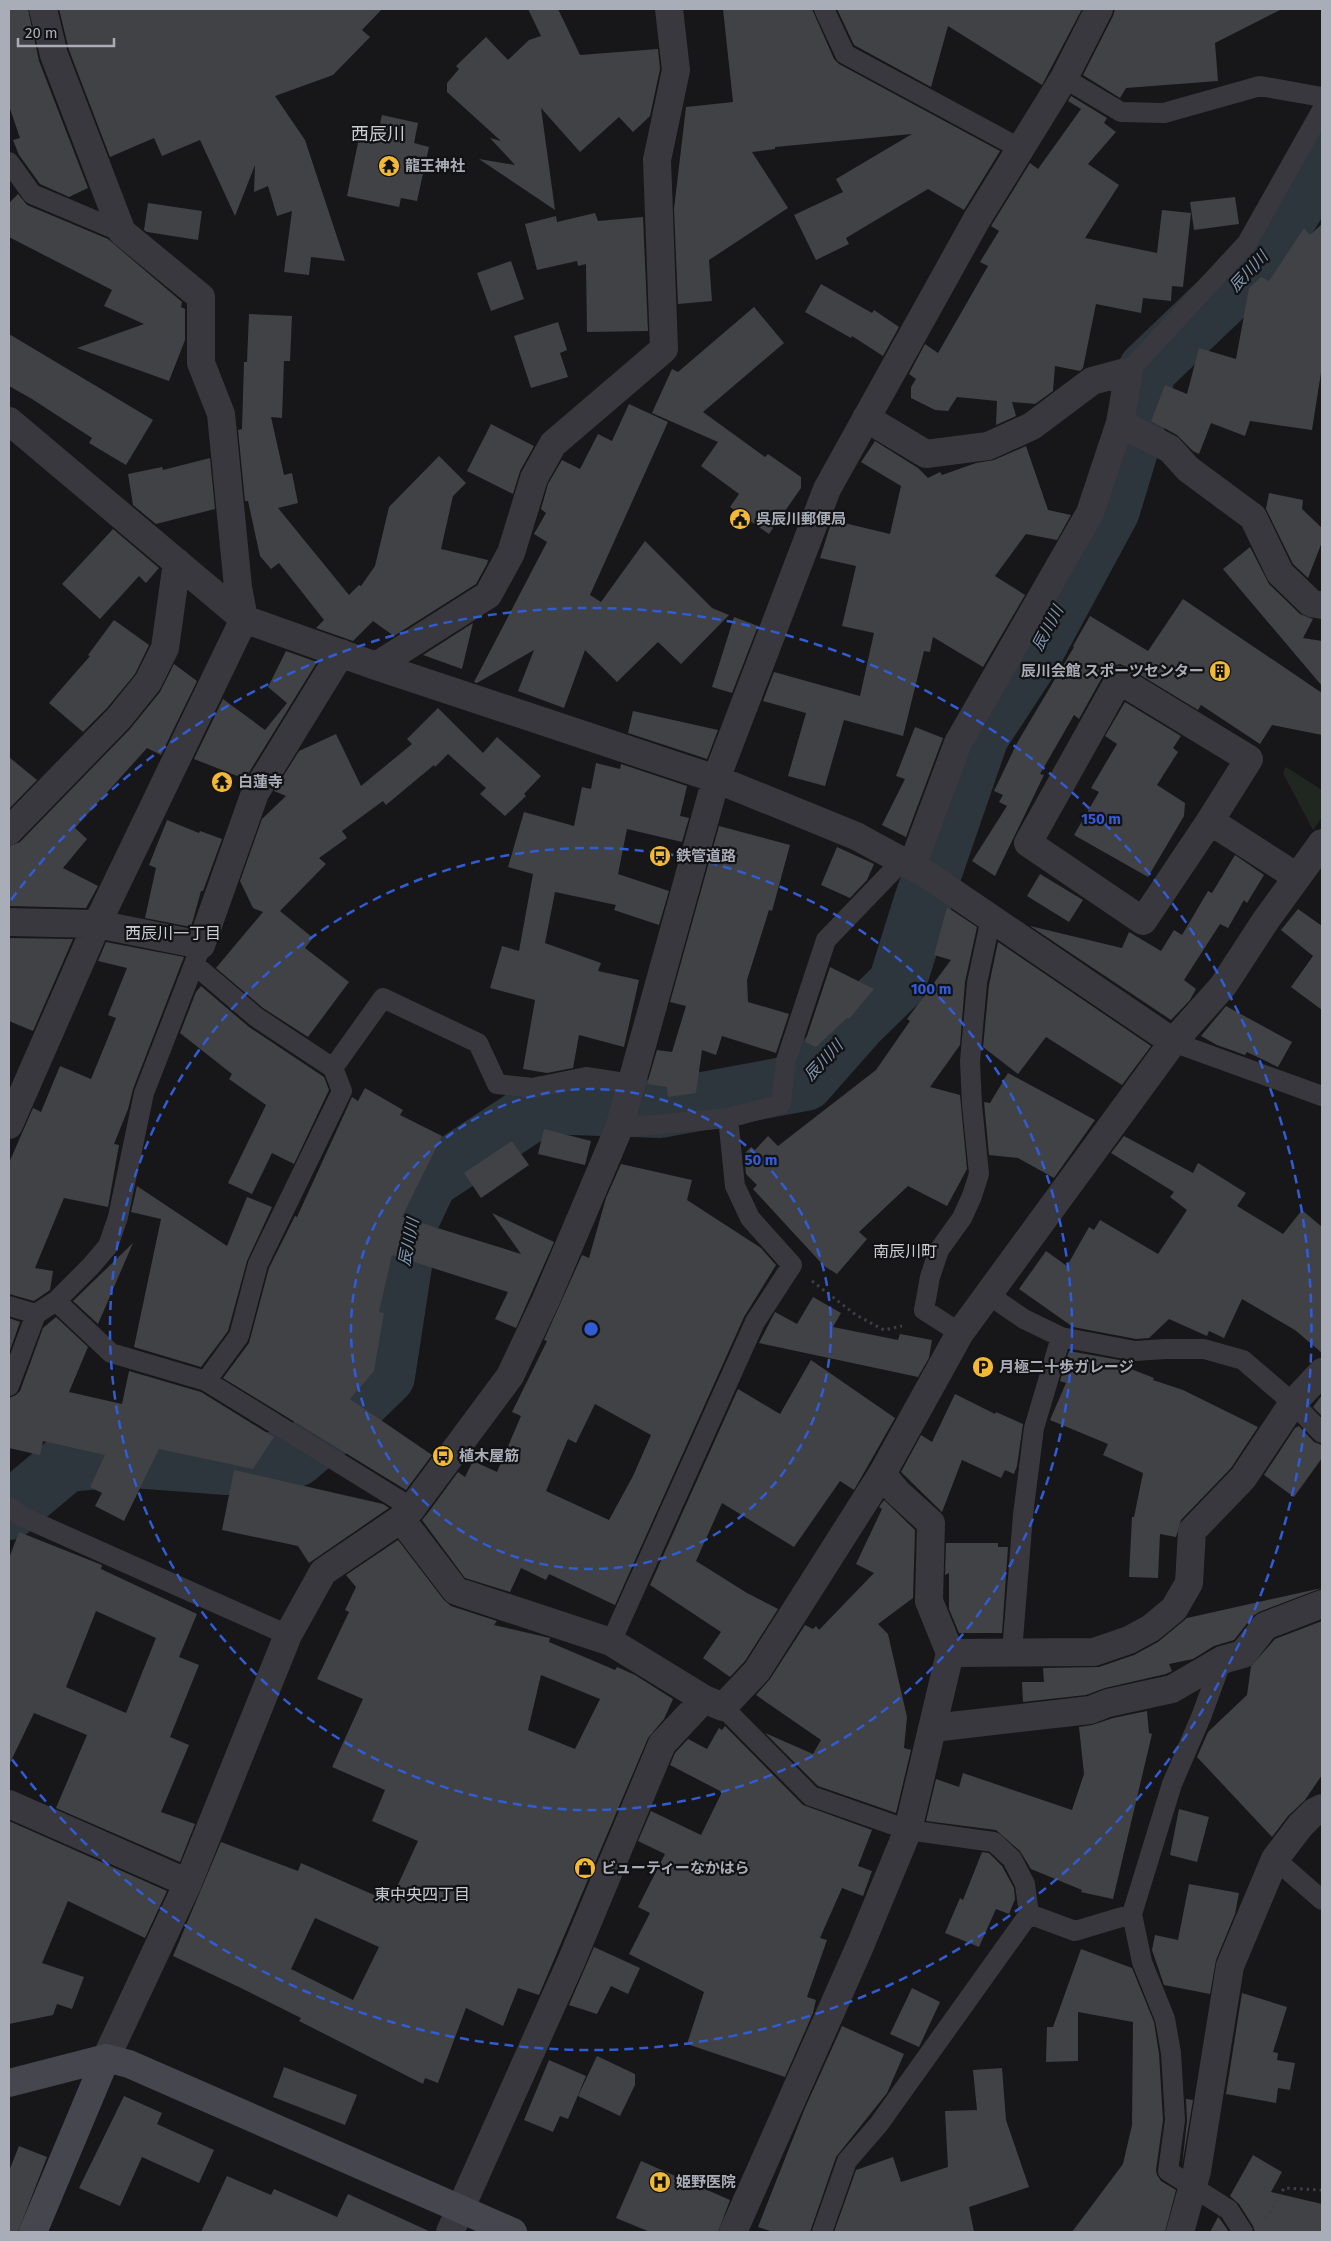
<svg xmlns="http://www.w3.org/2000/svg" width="1331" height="2241" font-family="'Fira Sans','Noto Sans JP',sans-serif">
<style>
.green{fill:#1f2720}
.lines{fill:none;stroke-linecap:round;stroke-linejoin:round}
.river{stroke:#2d353d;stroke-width:58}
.building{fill:#414246;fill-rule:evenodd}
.path{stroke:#3e3f45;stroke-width:3;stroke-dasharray:2.5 4;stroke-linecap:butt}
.lane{stroke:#38383e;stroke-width:20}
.street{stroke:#38383e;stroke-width:28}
.secondary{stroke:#46474e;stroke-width:28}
.ring{fill:none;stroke:#325cd3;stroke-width:2.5;stroke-dasharray:9 6}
.labels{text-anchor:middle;stroke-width:4.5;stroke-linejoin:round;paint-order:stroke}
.poi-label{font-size:15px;font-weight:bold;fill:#a9adb8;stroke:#121214;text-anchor:start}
.water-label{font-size:16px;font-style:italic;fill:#8099b3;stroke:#121214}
.neighbourhood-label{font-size:16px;fill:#caccd4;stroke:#121214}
.quarter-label{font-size:18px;fill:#caccd4;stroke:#121214}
.centre{fill:#325cd3;stroke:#121214;stroke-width:2.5}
.ring-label{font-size:15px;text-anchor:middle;font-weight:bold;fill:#325cd3;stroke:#121214;stroke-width:4.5;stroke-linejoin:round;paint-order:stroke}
</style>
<rect width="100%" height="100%" fill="#171719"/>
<!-- green -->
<path class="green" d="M1286,767L1322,790V817L1313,830L1283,773Z"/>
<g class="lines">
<!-- river -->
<path class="river" d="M9,1511L66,1463L121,1458L227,1466L296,1458L345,1416L386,1376L410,1220L429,1180L543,1105L660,1109L805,1082L858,1022L897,984L922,904L980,736L1031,658L1111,510L1133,437L1147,370L1237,284L1272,245L1308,184L1322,149"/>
</g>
<!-- building -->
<path class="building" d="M9,9H28L39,61L88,188L69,197L40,184L19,155L13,140L20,138L9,106Z
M59,9H382L362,30L370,37L333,75L275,96L305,140L345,261L311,257L309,275L284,272L292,211L277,216L268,186L254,192L255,165L235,216L200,140L162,156L154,138L110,157L69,50Z
M528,9H558L580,55L658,49L660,69L650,116L633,132L619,117L580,152L541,108L555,210L479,159L515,165L490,138L501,141L447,92V83L459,69L456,66L486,37L508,60L529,40L541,36Z
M723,9H812L834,59L839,64L1000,151L964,210L928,189L846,238L849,244L816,260L794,215L843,192L836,179L912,134L775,147V149L752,152L788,208L709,260L712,301L678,304L674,209L686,107L733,102Z
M837,9H1082L1042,85L948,26L931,87L854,45Z
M1115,9H1282L1215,43L1218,81L1126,88L1120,98L1083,75L1113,16Z
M1071,96L1107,118L1104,123L1116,132L1088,164L1119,185L1085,238L1157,253L1162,210L1191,213L1183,287L1172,286L1171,301L1143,298L1141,313L1096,304L1083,368L1080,371L1055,366L1053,391L1035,404L1012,402L1016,416L996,425L997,401L957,397L948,411L935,410L911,398V387L916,379L909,374L925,344L938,353L988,266L980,262L999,231L991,226L1030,163L1038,169L1081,109L1068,101Z
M382,115L418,123L414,143L429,147L417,201L401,198L399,207L347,196L360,133L377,137Z
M18,194L27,205L108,239L182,302L181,307L185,309V340L169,381L77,348L144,324L104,306L112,290L9,237V203Z
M1235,197L1239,224L1194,230L1190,202Z
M148,203L202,211L198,240L147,232L144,230Z
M595,213L598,221L643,217L648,331L587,332L586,264L578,266L577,261L537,270L525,224L556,216L557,222Z
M1322,224V366L1312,430L1250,421L1245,436L1211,423L1199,454L1193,451L1177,435L1151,421L1165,385L1187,394L1199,348L1236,359L1249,288L1261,277L1269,281L1304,228L1310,235Z
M511,261L524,299L491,311L477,273Z
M821,284L872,313L874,310L899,327L883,356L852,336L851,338L805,312Z
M754,307L784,343L703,412L765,457L768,454L801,477V488L769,534L730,507L739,494L701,466L718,442L652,413L672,369L678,372Z
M249,314L292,316L290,361H284L282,418L271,417L284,475L292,473L298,503L278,508L349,595L359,585L361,586L375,566L389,507L439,456L466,483L453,496L441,549L488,560L487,564L476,584L394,636L373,621L353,641L316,628L324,620L279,563L271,569L260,556L248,501H245L238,430L242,429L244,362H247Z
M558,322L567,350L560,353L568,377L531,388L514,336Z
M9,334L153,420L126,465L89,443L92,438L32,399L9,386Z
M629,404L668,422L590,595L601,602L645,541L712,608L729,615L681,664L658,642L617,682L585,650L564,708L518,691L534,650L477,683L474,682L547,542L534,534L546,513L541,509L548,484L562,460L580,469L598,434L612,441Z
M491,424L534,446L520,471L513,494L467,471Z
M875,441L918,468L928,478L940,472L942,475L976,463L994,460L1026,446L1048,510L1071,515L1057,540L1026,534L995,576L1025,595L983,667L933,637L930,652L924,651L903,736L844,720L825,786L788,776L806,713L763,701L774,672L860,696L874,633L842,626L856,566L820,558L832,520L890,534L901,486L861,462Z
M210,458L215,509L156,524L133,505L128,474L162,467L163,470Z
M1269,493L1303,500L1302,509L1322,528V542L1308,578L1293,564L1266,509Z
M113,529L159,568L146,583L139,576L100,619L62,584Z
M1250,547L1269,584L1300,614L1313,619L1303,638L1322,641V686L1223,569Z
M1183,599L1322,693V735L1272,725L1260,744L1201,705L1198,710L1127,667L1120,664L1112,666L1105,672L1079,719L1074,715L1040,774L1044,775L995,876L972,861L1007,806L999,802L1003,795L994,791L1017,743L1074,647L1073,646L1090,616L1148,651Z
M734,617L758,626L732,693L712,687Z
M114,620L149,645L135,674L107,708L83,732L49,703L90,656L88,655Z
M473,623L462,669L423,655Z
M286,651L317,662L245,779L194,759L223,699L265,730L287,703L268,687Z
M174,664L197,681L161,755L147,748L75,828L87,839L63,868L98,886L86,908L9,906V846L20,842L130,729L160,692Z
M1125,702L1181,736L1173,748L1178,752L1157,785L1185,803L1184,816L1148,877L1074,835L1099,792L1091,788L1117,744L1105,736Z
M438,708L483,753L497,737L541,776L524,794L526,796L505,816L480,794L486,788L448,754L435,767L434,765L386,805L383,801L342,831L347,838L319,858L326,864L280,911L313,938L305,948L349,982L308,1037L263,1008L216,968L263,912L253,908L240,881L262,819L286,796L274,791L299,751L336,734L361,786L412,744L407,739Z
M633,711L718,730L707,759L628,733Z
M915,727L943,738L906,837L882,825L905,779L896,776Z
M9,757L37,780L9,809Z
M596,763L620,769L621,764L687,786L680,816L689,818L682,842L627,829L618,874L669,891L659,925L614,910L616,905L555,892L545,943L601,963L598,971L639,980L624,1047L579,1035L573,1068L547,1073L523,1069L535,1000L490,988L502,946L519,951L533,874L508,867L524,812L574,826L582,787L591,789Z
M167,820L199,833L200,831L222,839L203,891H201L191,927L145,918L156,868L149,865Z
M719,826L790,845L772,911L769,910L747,980L748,1002L789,1014L776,1053L722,1036L716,1055L702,1050L696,1093L668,1097L667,1087L647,1084L657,1050L672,1052L686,1006L670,1002Z
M837,847L874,864L867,880L850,898L821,885Z
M1235,855L1264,875L1247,903L1244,900L1228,928L1220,924L1184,980L1196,989L1190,1000L1171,1020L1030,926L1122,948L1129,932L1161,951L1174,930L1182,935L1208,891L1212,893Z
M1040,874L1083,900L1069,922L1027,896Z
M947,907L977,927L965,982L960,1045L930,1087L960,1095L967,1169L947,1206L908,1186L859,1232L867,1239L837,1274L824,1266L753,1189L757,1185L746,1174L744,1154L751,1147L755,1150L768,1136L778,1146L876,1070L910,1021L907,1019L951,960L934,955Z
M1298,909L1322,926V1010L1291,987L1313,956L1281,930Z
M9,938L73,939L33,1031L9,1021Z
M106,942L184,957L133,1089L128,1109L114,1144L119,1145L108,1207L64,1198L35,1268L53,1271L50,1290L34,1301L9,1294V1163L33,1108L41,1112L60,1066L91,1079L116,1018L108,1015L127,968L98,961Z
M998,942L1151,1046L1122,1085L1046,1037L1018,1074L983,1047L989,985Z
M830,967L874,989L849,1019L847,1018L816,1047L805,1042Z
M201,986L249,1027L324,1077L329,1090L294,1164L272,1153L252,1194L228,1183L266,1105L229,1079L232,1074L180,1033L196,992Z
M1226,1006L1292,1042L1278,1067L1247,1052L1245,1055L1217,1045L1201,1036Z
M1008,1073L1095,1120L1054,1178L1018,1158L989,1155L984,1102L990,1103Z
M365,1088L403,1110L400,1115L442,1136L402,1217L521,1254L492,1213L554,1242L516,1328L495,1319L508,1292L392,1255L379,1312L384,1313L374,1371L350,1399L432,1455L406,1490L223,1378L249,1343L269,1268L295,1216L297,1217L352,1097L358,1101Z
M544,1129L591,1141L585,1165L538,1154Z
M1124,1136L1193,1173L1198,1163L1246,1193L1237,1206L1283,1234L1302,1210L1322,1227V1353L1295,1330L1242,1299L1224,1338L1209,1331L1207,1336L1169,1319L1149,1338L1136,1339L1073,1327L1019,1289L1046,1251L1067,1266L1089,1227L1094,1230L1100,1220L1158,1254L1187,1210L1170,1197L1174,1192L1111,1153Z
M512,1141L529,1165L481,1198L464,1173Z
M621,1164L692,1180L687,1200L761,1248L776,1265L744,1317L615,1605L549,1574L546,1580L521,1568L510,1592L465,1578L422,1520L427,1514L429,1515L427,1514L458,1472L465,1477L473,1461L497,1472L521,1416L512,1412L547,1341L544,1340L582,1255L589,1258L606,1198ZM595,1404L651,1435L633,1476L609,1520L546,1491L568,1439L576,1443Z
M137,1186L227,1246L247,1197L272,1207L247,1261L228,1331L201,1367L134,1347L161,1219L131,1212Z
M133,1243L98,1324L73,1301Z
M813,1297L841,1313L833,1327L898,1340L900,1334L932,1340L929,1358L918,1377L759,1343L775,1312L797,1324Z
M56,1317L88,1347L69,1392L122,1404L129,1371L201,1392L274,1437L253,1469L159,1449L124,1521L95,1506L102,1493L90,1487L105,1455L43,1441L40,1455L9,1448V1398L16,1395L20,1391L43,1328Z
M9,1318L20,1322L9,1353Z
M1069,1351L1125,1361L1121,1365L1154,1378L1153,1380L1183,1390L1258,1427L1231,1468L1181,1520L1176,1537L1160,1534L1158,1578L1129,1577L1132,1517H1134L1143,1473L1103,1455L1108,1444L1050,1420L1066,1383L1060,1381Z
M811,1360L895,1418L854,1490L840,1481L794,1547L722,1503L696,1561L747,1593L778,1609L745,1661L730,1677L703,1658L721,1632L650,1585L738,1389L780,1414Z
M955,1394L995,1414L996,1412L1023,1424L1017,1466L1014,1474L1005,1470L1001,1478L962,1460L942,1512L901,1472L921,1435L932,1442Z
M1322,1395V1416L1313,1407Z
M1299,1426L1314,1442L1322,1445V1458L1294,1497L1264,1475L1295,1428Z
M234,1470L383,1504L389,1508L309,1563L298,1546L222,1530Z
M884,1500L915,1530L913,1598L878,1624L888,1634L907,1717L904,1748L911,1750L896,1813L818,1786L765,1733L813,1754L821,1740L756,1695L770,1679L805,1625L813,1629L816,1626L819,1630L874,1573L856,1564L882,1509L879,1507Z
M19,1532L102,1565L101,1569L197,1614L179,1657L199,1665L170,1737L189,1745L161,1812L195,1824L180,1862L56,1808L87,1735L34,1713L9,1765V1558ZM96,1611L156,1638L126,1713L66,1687Z
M398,1540L444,1600L451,1606L497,1621L494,1625L550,1638L549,1642L615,1670L617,1667L635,1675L673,1699L664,1719L648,1738L539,1995L518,1988L503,2026L466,2008L438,2083L425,2078L423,2084L299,2021L301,2018L241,1988L173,1956L221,1842L298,1871L301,1863L390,1902L418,1841L372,1821L385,1790L332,1767L363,1699L317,1679L349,1612L345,1610L356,1587L346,1575ZM541,1675L600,1699L575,1749L528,1730ZM315,1918L379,1947L353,2000L291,1969Z
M946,1543H998V1547H1008L1002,1633H959L949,1609V1573L945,1575Z
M1322,1588L1259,1612L1253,1616L1234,1640L1214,1646L1193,1659L1169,1664L1172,1671L1166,1674L1105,1688L1086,1695L1023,1702L1022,1682H1044L1043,1668L1099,1667L1134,1655L1158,1642L1187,1618Z
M1322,1621V1775L1305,1800L1288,1816L1272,1837L1197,1757L1208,1732L1247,1695L1251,1666L1275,1639Z
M1147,1711L1149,1733L1152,1734L1113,1899L1081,1892L1082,1890L1031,1869L1020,1851L996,1830L926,1821L936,1779L959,1787L963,1773L1072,1810L1084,1774L1079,1727L1092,1725L1113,1718Z
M725,1726L803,1805L872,1830L858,1866L872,1871L863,1896L842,1888L820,1938L827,1940L807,1997L816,2000L813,2013L785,2077L687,2044L704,1992L629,1954L650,1913L638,1907L665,1854L638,1841L651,1811L701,1835L722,1792L670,1765L675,1753L688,1739L707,1749L719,1728L722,1730Z
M1179,1809L1209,1817L1197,1862L1170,1855Z
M9,1821L167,1891L145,1938L68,1901L42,1963L84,1977L72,2009L57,2004L53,2015L9,2024Z
M982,1852L989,1853L1002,1866L1014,1888L1015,1899L1009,1914L996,1909L979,1947L945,1933L960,1898L963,1900Z
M1189,1884L1239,1893L1235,1914L1216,1960L1210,1994L1164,1985L1152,1950L1155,1935L1178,1940Z
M594,1947L640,1968L628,1994L611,1986L597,2014L569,2005Z
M1081,1949L1132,1968L1154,2022L1159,2054L1163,2120L1156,2170L1157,2175L1161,2181L1176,2190L1165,2232H1072L1123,2164L1132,2125L1133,2022L1078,2012V2061L1046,2062L1047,2027H1053Z
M912,1988L940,2002L919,2047L890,2034Z
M1242,1993L1287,2007L1273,2052L1278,2053L1277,2060L1295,2063L1290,2090L1278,2088L1276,2103L1226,2094Z
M842,2026L904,2054L887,2093L836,2157L810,2232H773L758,2227L805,2108Z
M597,2056L635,2074V2085L620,2116L578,2096Z
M549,2060L586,2076L568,2119L560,2116L553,2132L524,2120Z
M284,2067L357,2095L345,2125L273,2097Z
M1002,2068L1006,2120L1029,2187L969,2207L974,2232H834L856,2170L893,2157L901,2182L948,2167L945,2111L977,2110L973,2070Z
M124,2096L162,2113L157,2124L214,2150L199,2183L142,2157L120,2206L79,2188Z
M1186,2099L1193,2100L1182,2166L1187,2121Z
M19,2146L47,2157L18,2232H9V2171Z
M1253,2155L1282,2172L1271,2192L1322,2204V2232H1255L1253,2226L1239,2204L1230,2196Z
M641,2161L730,2200L718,2232H650L616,2218Z
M227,2176L271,2195L274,2189L337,2217L348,2194L431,2232H201Z
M1218,2217L1220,2219L1229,2232H1210Z"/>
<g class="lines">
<!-- path -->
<path class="path" d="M812,1281L856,1315L884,1330L902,1326
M1266,2219L1284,2188L1322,2190"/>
<!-- lane -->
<path class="lane" d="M824,9L845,54L1021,149
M1064,78L1121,112L1164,113L1260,86L1322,97
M9,162L32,194L122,232
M1129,371L1247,243L1322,110
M195,965L256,1017L333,1068L342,1091L258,1264L239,1336L206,1381
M1173,1042L1322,1096
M333,1068L383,998L478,1043L497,1084L533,1088L586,1077L631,1084
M619,1128L728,1118L781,1104L786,1061L826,940L902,861
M989,1295L1024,1319L1061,1337
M56,1301L111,1353L206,1381L412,1508
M9,1306L36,1314
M960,1333L924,1310L930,1277L939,1250L962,1218L972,1196L979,1174L972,1105L970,1061L977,983L991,918
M9,1386L36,1314L56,1301L91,1266L108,1246L118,1217L144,1093L198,954
M9,1507L23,1517L288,1635
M611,1642L755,1322L792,1265L750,1218L735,1186L728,1118
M1012,1652L1023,1515L1034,1428L1061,1337L1135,1351L1165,1349H1204L1243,1360L1293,1403L1322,1433
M723,1707L811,1796L908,1830L994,1842L1012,1859L1025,1884L1029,1914L879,2124L847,2161L822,2232
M1275,1859L1322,1900
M1029,1914L1075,1931L1132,1914L1172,1784L1201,1717L1222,1660
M1132,1914L1142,1962L1165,2019L1171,2053L1175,2120L1168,2171L1229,2210L1243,2232"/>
<!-- street -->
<path class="street" d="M866,418L926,454L988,446L1032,426L1092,381L1129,371L1120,423L1090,513L958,743L912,866
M9,421L244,619L376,666L716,779L856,836L926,874L1173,1042
M1120,423L1170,449L1188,469L1253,517L1280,573L1311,603L1322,605
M376,666L488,595L511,553L534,478L553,444L664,349L657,160L676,70L669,9
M1210,821L1249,759L1119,680L1028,843L1143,921L1210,821L1297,877
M9,831L119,718L148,682L165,648L177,562
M9,922L97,924L201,945L255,793L341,653
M9,1125L97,924L244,619L238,587L221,414L201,363V297L122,232L54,55L43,9
M401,1519L456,1591L611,1642L704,1699L723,1707L757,1671L882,1474L960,1333L1173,1042L1223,986L1266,920L1322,843
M950,1653L1094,1652L1129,1640L1151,1628L1174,1609L1189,1583L1192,1531L1243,1478L1293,1403L1322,1372
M933,1728L1090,1710L1108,1703L1172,1689L1222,1660L1243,1654L1265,1626L1322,1604
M9,1804L188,1883
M106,2058L188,1883L288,1635L323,1572L401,1519L412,1508L510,1376L546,1300L619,1128L716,779L827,489L977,219L1064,78L1099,9
M450,2232L571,1962L662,1744L704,1699
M733,2232L860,1946L908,1830L950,1653L929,1601L931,1523L897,1492L882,1474
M1180,2232L1197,2171L1230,1966L1275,1859L1300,1826L1314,1812L1322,1808"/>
<!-- secondary -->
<path class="secondary" d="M9,2083L106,2058L129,2064L513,2232
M33,2232L106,2058"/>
</g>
<!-- distance rings -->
<g class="ring">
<circle cx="591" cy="1329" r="240"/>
<circle cx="591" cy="1329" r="481"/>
<path d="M11 900A721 721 0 1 1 11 1758"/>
</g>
<!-- icons -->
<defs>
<g id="temple-disc" transform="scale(1.125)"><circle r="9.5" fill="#f1b936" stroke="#121214"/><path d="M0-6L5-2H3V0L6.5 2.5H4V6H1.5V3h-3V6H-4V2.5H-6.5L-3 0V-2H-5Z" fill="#111"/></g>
<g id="civic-disc" transform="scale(1.125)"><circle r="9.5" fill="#f1b936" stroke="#121214"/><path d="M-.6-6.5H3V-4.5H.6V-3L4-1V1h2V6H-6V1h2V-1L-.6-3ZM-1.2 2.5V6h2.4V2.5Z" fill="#111"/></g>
<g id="building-disc" transform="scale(1.125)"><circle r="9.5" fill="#f1b936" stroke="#121214"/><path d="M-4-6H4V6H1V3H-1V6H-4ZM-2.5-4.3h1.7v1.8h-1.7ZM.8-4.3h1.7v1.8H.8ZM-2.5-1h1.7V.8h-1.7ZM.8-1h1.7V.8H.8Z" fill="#111"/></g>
<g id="bus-disc" transform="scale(1.125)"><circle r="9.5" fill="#f1b936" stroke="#121214"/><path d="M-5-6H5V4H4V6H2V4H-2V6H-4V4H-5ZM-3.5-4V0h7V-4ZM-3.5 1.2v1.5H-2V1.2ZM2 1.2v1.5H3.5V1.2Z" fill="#111"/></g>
<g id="parking-disc" transform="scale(1.125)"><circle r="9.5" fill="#f1b936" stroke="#121214"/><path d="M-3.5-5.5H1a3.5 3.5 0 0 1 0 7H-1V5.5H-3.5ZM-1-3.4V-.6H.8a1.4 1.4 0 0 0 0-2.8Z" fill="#111"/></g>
<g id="shop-disc" transform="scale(1.125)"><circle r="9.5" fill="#f1b936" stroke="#121214"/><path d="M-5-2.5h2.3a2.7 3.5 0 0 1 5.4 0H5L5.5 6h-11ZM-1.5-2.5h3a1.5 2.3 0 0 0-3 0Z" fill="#111"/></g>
<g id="hospital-disc" transform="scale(1.125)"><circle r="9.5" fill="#f1b936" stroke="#121214"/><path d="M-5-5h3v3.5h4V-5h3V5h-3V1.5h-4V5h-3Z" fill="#111"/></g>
</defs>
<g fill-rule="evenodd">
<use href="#temple-disc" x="389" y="166"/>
<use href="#civic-disc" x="740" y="519"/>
<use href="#building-disc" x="1220" y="671"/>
<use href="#temple-disc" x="222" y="782"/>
<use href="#bus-disc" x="660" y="856"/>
<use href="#parking-disc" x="983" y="1367"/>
<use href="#bus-disc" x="443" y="1456"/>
<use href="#shop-disc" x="585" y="1868"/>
<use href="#hospital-disc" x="660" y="2182"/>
</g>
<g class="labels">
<!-- poi labels -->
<g class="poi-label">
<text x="405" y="171">龍王神社</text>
<text x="756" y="524">呉辰川郵便局</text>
<text x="1204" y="676" text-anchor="end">辰川会館 スポーツセンター</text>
<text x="238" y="787">白蓮寺</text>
<text x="676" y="861">鉄管道路</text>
<text x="999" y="1372">月極二十歩ガレージ</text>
<text x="459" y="1461">植木屋筋</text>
<text x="601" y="1873">ビューティーなかはら</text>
<text x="676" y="2187">姫野医院</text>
</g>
<!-- water labels -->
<g class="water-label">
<text transform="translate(1248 271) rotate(-47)" y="6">辰川川</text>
<text transform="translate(1047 628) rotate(-62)" y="6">辰川川</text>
<text transform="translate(823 1060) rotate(-47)" y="6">辰川川</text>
<text transform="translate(408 1242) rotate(-79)" y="6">辰川川</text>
</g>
<!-- neighbourhood labels -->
<g class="neighbourhood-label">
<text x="173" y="939">西辰川一丁目</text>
<text x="905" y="1257">南辰川町</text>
<text x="422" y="1900">東中央四丁目</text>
</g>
<!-- quarter labels -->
<g class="quarter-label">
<text x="378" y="140">西辰川</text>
</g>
</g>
<circle cx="591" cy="1329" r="8" class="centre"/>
<g class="ring-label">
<text x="1101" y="824">150 m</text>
<text x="931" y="994">100 m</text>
<text x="761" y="1165">50 m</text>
</g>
<!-- border -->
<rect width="1331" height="2241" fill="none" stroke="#a9adb8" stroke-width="20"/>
<!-- scale -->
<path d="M18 38v8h96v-8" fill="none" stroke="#a9adb8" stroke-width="2.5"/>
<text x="25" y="38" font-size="15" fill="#a9adb8" stroke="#121214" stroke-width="4" paint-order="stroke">20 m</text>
</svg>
